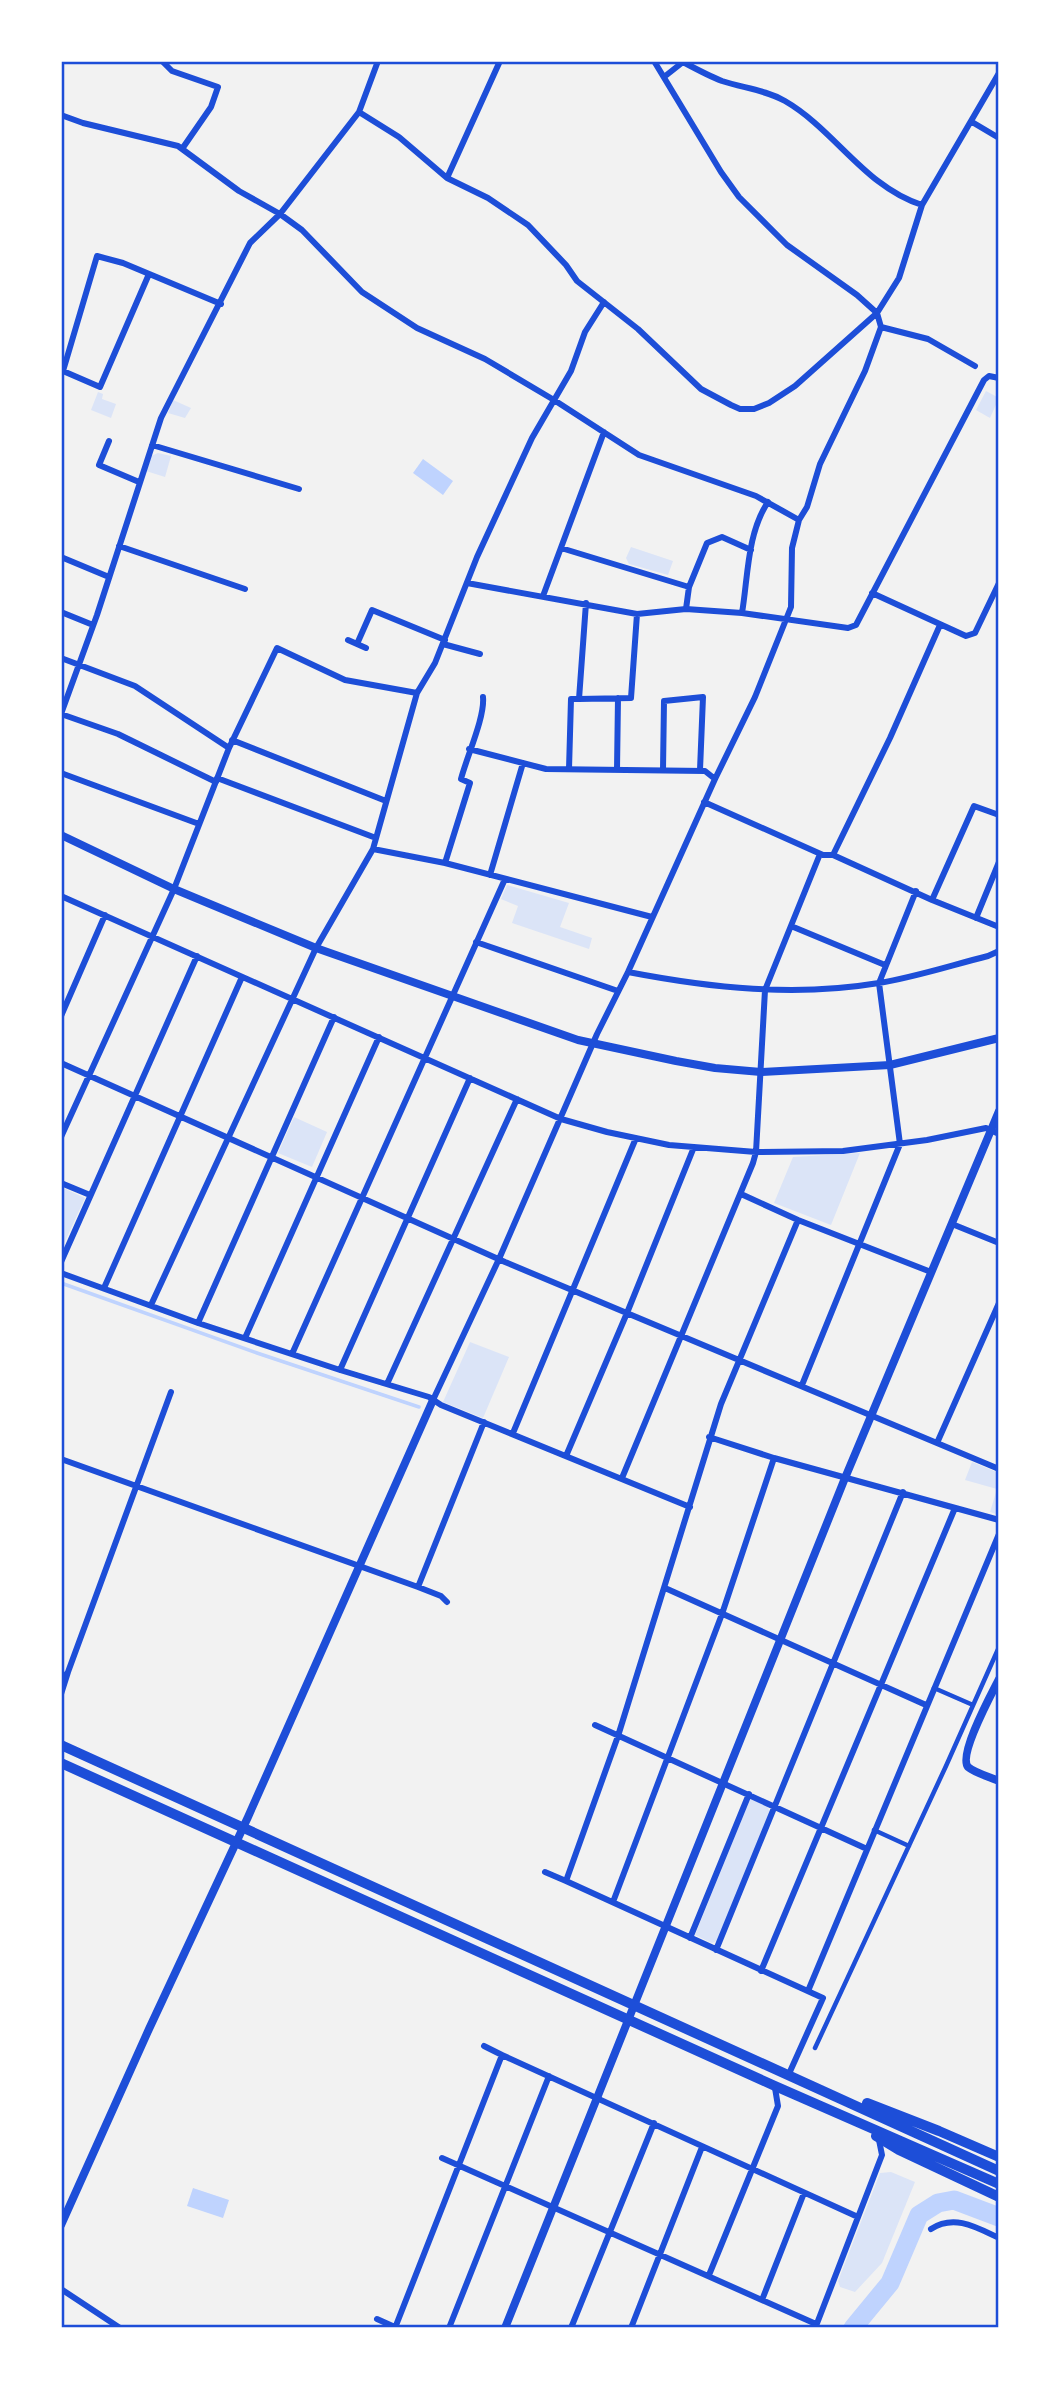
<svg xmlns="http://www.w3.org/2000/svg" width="1060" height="2389" font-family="'IBM Plex Sans',sans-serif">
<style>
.green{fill:#dbe4f7}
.water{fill:#bfd3fe}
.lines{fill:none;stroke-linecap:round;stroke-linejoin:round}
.stream{stroke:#bfd3fe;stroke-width:3.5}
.river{stroke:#bfd3fe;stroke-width:19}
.pedestrian{stroke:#1d4ed8;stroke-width:4.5}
.minor{stroke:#1d4ed8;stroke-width:6}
.tertiary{stroke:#1d4ed8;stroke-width:8}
.trunk{stroke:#1d4ed8;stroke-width:10}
.neatline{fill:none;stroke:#1d4ed8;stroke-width:2.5}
</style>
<rect width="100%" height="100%" fill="#f2f2f2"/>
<!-- green -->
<path class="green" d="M986,391L999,398L990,418L976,410Z
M98,392L103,394L102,399L116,404L111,418L91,410Z
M173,400L191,408L185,418L168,413Z
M158,453L171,456L165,477L146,471L151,456Z
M631,547L673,561L668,575L629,564L626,558Z
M507,885L569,903L560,927L592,938L589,949L512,923L518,906L501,899Z
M294,1117L327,1132L312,1167L278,1153Z
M860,1153L831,1225L774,1203L793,1157Z
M61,1187L85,1198L61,1250Z
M470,1342L509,1357L483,1418L443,1402Z
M972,1462L999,1473V1515L990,1512L997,1489L965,1480Z
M750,1799L767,1806L770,1812L717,1941L712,1943L695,1935Z
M891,2172L915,2182L882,2263L855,2292L840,2287L838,2281L880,2173Z"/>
<!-- water -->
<path class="water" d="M423,459L453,481L443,495L413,473Z
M193,2188L229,2200L223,2218L187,2206Z"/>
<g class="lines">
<!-- stream -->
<path class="stream" d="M61,1283L257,1353L419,1407"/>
<!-- river -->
<path class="river" d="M853,2328L890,2283L919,2215L938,2203L954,2200L999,2217"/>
<!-- pedestrian -->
<path class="pedestrian" d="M934,1688L973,1705
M874,1830L909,1846
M815,2048L946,1766L999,1647"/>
<!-- minor -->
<path class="minor" d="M162,61L172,71L218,87L211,107L182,149
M664,77L683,62C696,69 709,76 722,81C743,88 766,90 785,101C835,130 865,187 922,205
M359,112L399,137L447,178L488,198L528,225L566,265L577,281L638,329L701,389L731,405L740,409H754L769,403L795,386L877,313L899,278L922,205L999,73
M61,115L83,123L178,146L239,191L280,214L302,230L362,292L417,328L485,359L554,400L639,455L756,496L799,520
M972,122L999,138
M447,178L500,61
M149,274L100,387L63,371L97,256L123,263L221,304
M881,327L928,339L975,366
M109,441L99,465L139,482
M152,445L299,489
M119,546L245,589
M561,548L689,587
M61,557L109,577
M467,583L637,614L686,609L742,613L848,628L856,625L984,380L989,376L999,378
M872,593L966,636L975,633L999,583
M543,596L604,432
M586,603L579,699L631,698L637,614
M686,609L689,587L707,543L722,537L751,550
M61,612L93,625
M742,613C748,578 747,533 768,502
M348,640L366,648
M357,644L372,610L445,640
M443,644L480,654
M61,658L135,686L229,748
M61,714L97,615L161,418L250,243L280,214L359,112L378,61
M61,714L118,734L216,782
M232,740L386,801
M469,749L546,769L705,771L715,779
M569,769L571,699H579
M617,770L618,698
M663,770L664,701L703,697L700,770
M61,773L199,824
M217,778L376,838
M704,802L823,855H833L932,900L999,927
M373,849L445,863L652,917
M833,855L890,738L940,625
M445,863L470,783L461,779C467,756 485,717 483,697
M490,875L523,763
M61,896L561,1119L607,1132L669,1145L756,1152L843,1151L927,1140L986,1128L999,1134
M932,900L974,806L999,815
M976,918L999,862
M791,926L885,965
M476,942L618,991
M628,972C711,988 795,997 879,983C916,977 952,965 988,956L999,951
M61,1016L105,915
M61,1063L505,1262L999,1469
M61,1137L174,889L229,748L277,648L345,680L417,693
M61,1183L90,1195
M741,1194L798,1220L931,1272
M952,1224L999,1243
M61,1262L197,956
M61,1273L198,1323L340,1370L429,1397L441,1405L690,1507
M104,1288L242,977
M151,1305L316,948L373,849L417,693L435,663L477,557L532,438L571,371L585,332L604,302
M198,1323L334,1017
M245,1338L379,1037
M292,1354L505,879
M340,1370L470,1078
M387,1384L517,1099
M802,1385L900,1144L879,983L916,891
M433,1400L499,1259L597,1034L628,972L715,779L755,697L791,607L792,548L799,520L807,507L820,464L865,371L881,327L877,313L857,295L787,245L739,197L721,172L654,61
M513,1433L636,1138
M709,1437L774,1458L999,1520
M937,1443L999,1303
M566,1456L627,1313L694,1147
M61,1459L418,1587L484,1422
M622,1478L753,1163L756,1152L765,990L820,854
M418,1587L441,1596L447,1602
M665,1588L926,1705
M61,1681L68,1672L171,1392
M61,1694L68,1672
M595,1725L867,1849
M545,1872L566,1881
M613,1902L722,1614L774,1458
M690,1938L749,1794
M716,1950L903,1492
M761,1971L955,1508
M808,1991L999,1534
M484,2046L502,2055
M788,2076L823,1998L566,1881L618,1736L721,1404L798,1220
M442,2158L816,2324
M931,2229C954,2214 976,2227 999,2238
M709,2275L778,2106L775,2088
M61,2289L120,2328
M762,2300L804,2193
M377,2319L397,2328
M816,2326L882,2155L879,2140
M395,2328L502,2055L858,2217
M449,2328L549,2076
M571,2328L654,2123
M631,2328L702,2147"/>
<!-- tertiary -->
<path class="tertiary" d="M61,835L174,889L316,948L578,1040L676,1061L715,1068L761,1072L890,1065L999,1038
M999,1679C992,1693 958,1755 968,1767C975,1773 990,1777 999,1781
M61,2225L149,2029L248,1817L433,1400
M505,2328L845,1478L999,1111"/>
<!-- trunk -->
<path class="trunk" d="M61,1745L999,2171
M61,1763L775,2086L999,2184
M867,2103L939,2131L999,2157
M876,2136L899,2150L999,2197"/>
</g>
<!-- border -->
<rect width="1060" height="2389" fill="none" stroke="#ffffff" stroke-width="126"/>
<rect x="63" y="63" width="934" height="2263" class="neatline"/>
</svg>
